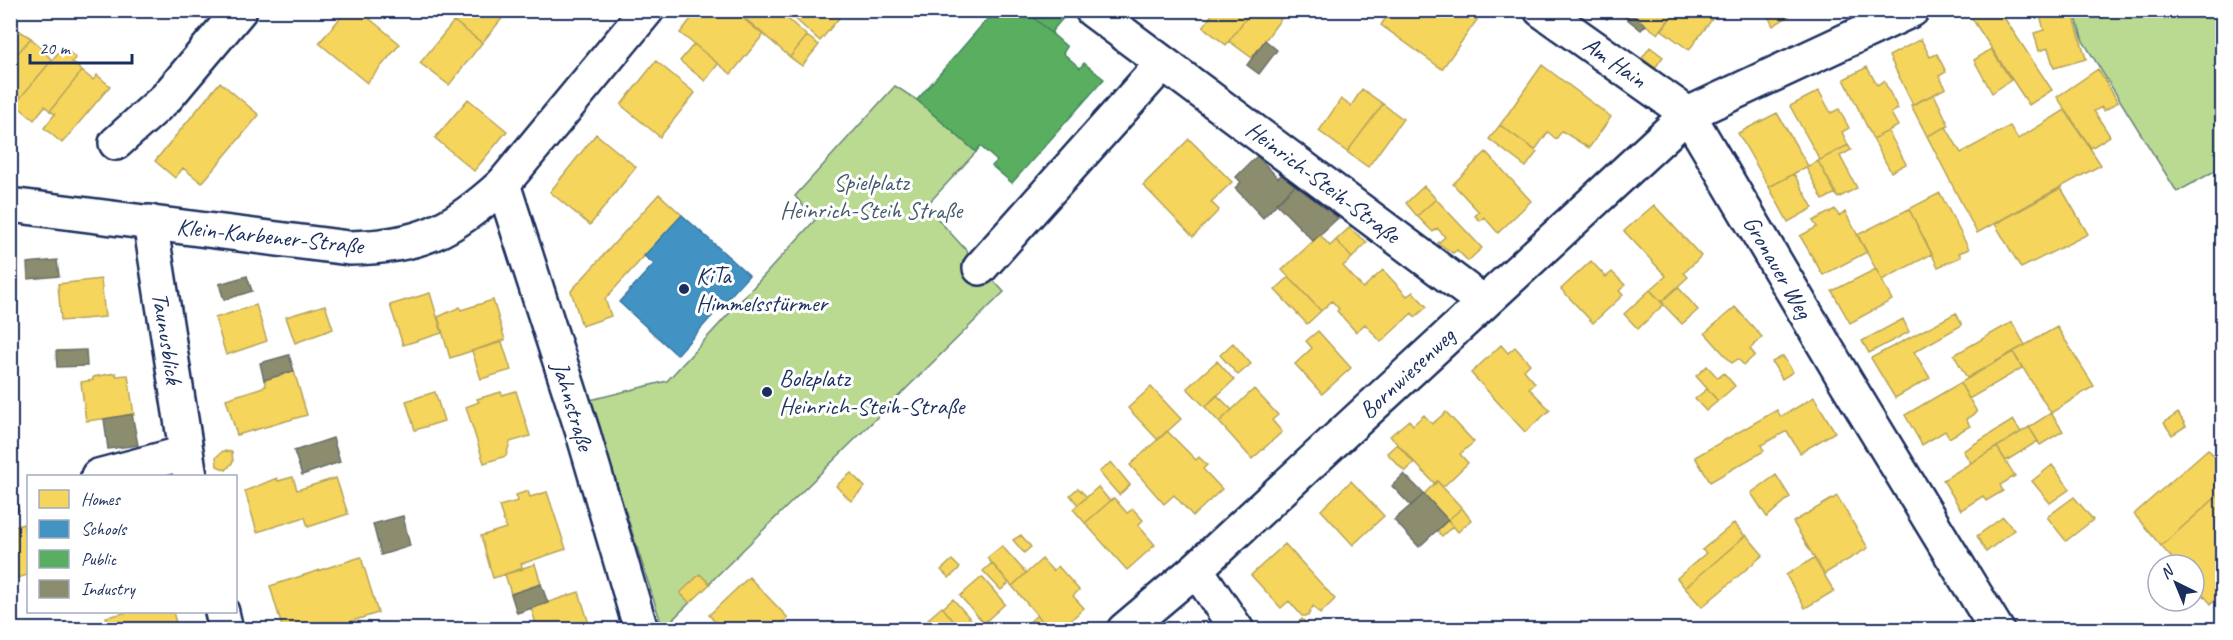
<svg xmlns="http://www.w3.org/2000/svg" width="2233" height="640" font-family="Caveat,sans-serif">
<style>
.green{fill:#bada92;stroke:#6a8478;stroke-width:1.5}
.homes{fill:#f6d55c;stroke:#b4a35d;stroke-width:1.5}
.schools{fill:#4393c3;stroke:#3775a5;stroke-width:1.5}
.public{fill:#5aae61;stroke:#478860;stroke-width:1.5}
.industry{fill:#8c8c6e;stroke:#6a7069;stroke-width:1.5}
.lines{fill:none;stroke-linecap:round;stroke-linejoin:round}
.minor-casing{stroke:#1b2f5e;stroke-width:38}
.major-casing{stroke:#1b2f5e;stroke-width:38}
.minor{stroke:#fff;stroke-width:33}
.major{stroke:#fff;stroke-width:33}
.poi-dot{fill:#1b2f5e;stroke:#fff;stroke-width:2}
.labels{text-anchor:middle;stroke-width:6;stroke-linejoin:round;paint-order:stroke}
.street-label{font-size:24px;fill:#1b2f5e;stroke:#fff}
.park-label{font-size:24px;fill:#435a6b;stroke:#fff}
.poi-label{font-size:24px;fill:#1b2f5e;stroke:#fff;text-anchor:start}
</style>
<rect width="100%" height="100%" fill="#fff"/>
<filter id="ink" filterUnits="userSpaceOnUse"><feTurbulence type="fractalNoise" baseFrequency=".0167" numOctaves="2"/><feDisplacementMap in="SourceGraphic" scale="12" xChannelSelector="R" yChannelSelector="G"/><feConvolveMatrix kernelMatrix="1 2 1 2 8 2 1 2 1" color-interpolation-filters="sRGB"/></filter>
<g filter="url(#ink)">
<!-- green -->
<path class="green" d="M2074,11H2222V167L2177,192L2083,41Z
M895,86L917,100L976,152L926,206L1004,292L663,629L590,400L667,381L815,220L795,196Z"/>
<!-- homes -->
<path class="homes" d="M347,10H374L376,12L370,19L400,44L367,83L319,43Z
M462,10H509L482,43L454,21Z
M698,10H733L763,35L731,74L680,33Z
M735,10H778L807,36L790,57Z
M798,10H830L839,18L820,41L793,17Z
M1215,10H1252L1226,45L1203,27Z
M1252,10H1276L1283,16L1252,58L1229,41Z
M1391,10H1464L1477,20L1442,69L1381,25Z
M1615,10H1633L1627,19Z
M1633,10H1676L1658,34L1631,14Z
M1676,10H1719L1689,50L1662,30Z
M1765,10H1799L1773,26Z
M1977,10H1999L2052,90L2029,105L1969,14Z
M2072,10L2086,59L2054,68L2048,48L2039,51L2034,33L2044,30L2039,11Z
M454,21L482,43L449,85L420,63Z
M10,25L31,38L10,62Z
M807,36L819,45L802,66L790,57Z
M31,38L52,60L10,110V62Z
M1921,39L1930,57L1937,54L1946,72L1939,76L1946,88L1913,105L1889,56Z
M694,44L718,64L705,81L680,61Z
M63,47L76,58L72,62L82,71L50,111L45,106L34,120L15,104Z
M1650,47L1663,57L1655,68L1642,58Z
M1991,49L2011,80L1992,93L1974,60Z
M656,61L695,93L660,137L621,105Z
M1542,65L1611,117L1589,148L1562,131L1556,139L1548,132L1535,150L1500,125Z
M1867,67L1877,85L1884,81L1898,109L1891,113L1898,126L1873,139L1844,79Z
M2098,69L2118,102L2104,111L2102,107L2094,111L2110,136L2091,148L2057,97Z
M82,71L93,80L97,75L110,86L62,143L44,128L55,114L50,111Z
M220,82L259,115L202,183L183,168L175,178L155,161Z
M1362,89L1383,104L1347,152L1319,131L1341,99L1351,106Z
M1819,91L1831,113L1839,109L1849,128L1842,132L1848,145L1820,160L1790,106Z
M1934,94L1949,126L1927,136L1911,105Z
M468,99L507,131L474,171L435,138Z
M1383,104L1403,119L1368,167L1347,152Z
M2065,110L2101,165L1977,233L1927,136L1946,127L1961,153L2010,126L2018,139Z
M1777,113L1808,166L1769,187L1738,133Z
M1500,125L1537,152L1526,167L1489,139Z
M1888,131L1906,164L1891,172L1873,139Z
M596,134L636,167L590,225L550,192Z
M1189,139L1232,182L1211,202L1219,210L1193,237L1143,185Z
M1848,145L1851,150L1840,156L1857,188L1838,198L1818,161Z
M1486,152L1531,201L1498,233L1484,217L1480,221L1475,216L1479,212L1453,184Z
M1818,161L1836,193L1823,200L1806,167Z
M1794,174L1813,208L1788,222L1769,187Z
M1424,186L1436,199L1417,216L1406,203Z
M2061,188L2088,234L2021,268L1995,224Z
M1940,193L1969,249L1959,253L1961,257L1938,267L1909,209Z
M659,194L682,215L605,299L611,316L582,326L571,291Z
M1436,199L1482,248L1468,261L1457,250L1453,253L1438,243L1445,237L1437,228L1433,232L1417,216Z
M1654,205L1701,256L1684,273L1688,277L1661,302L1650,290L1666,276L1624,231Z
M1835,209L1839,216L1845,212L1867,252L1823,275L1800,236L1817,227L1813,221Z
M1909,209L1932,254L1882,280L1857,235Z
M1349,228L1367,242L1352,258L1336,240Z
M1320,235L1330,246L1336,240L1352,258L1343,266L1363,288L1383,270L1407,296L1413,292L1427,307L1415,317L1412,313L1381,342L1365,324L1356,332L1337,311L1339,309L1332,301L1321,311L1282,270Z
M1591,261L1606,277L1612,272L1625,285L1619,291L1623,295L1593,323L1561,289Z
M1876,269L1892,300L1850,323L1832,291Z
M1289,277L1321,311L1307,324L1275,290Z
M101,279L105,317L61,321L58,284Z
M1678,287L1698,310L1682,324L1661,302Z
M1650,290L1664,304L1638,329L1624,314Z
M430,293L442,333L403,345L390,305Z
M493,300L505,340L450,358L438,317L460,307L461,310Z
M256,305L267,341L226,355L215,318Z
M325,305L333,329L295,343L286,317Z
M1735,307L1762,337L1750,349L1755,355L1744,365L1738,359L1732,363L1705,333Z
M1956,313L1962,325L1914,352L1930,378L1895,398L1871,358Z
M1903,319L1909,332L1869,353L1862,341Z
M2012,322L2025,345L1967,378L1954,355Z
M2057,327L2094,386L2051,413L2013,352Z
M1318,331L1351,368L1322,394L1295,364L1312,348L1306,341Z
M502,342L511,370L481,379L472,351Z
M1233,343L1251,364L1238,375L1220,355Z
M1501,345L1508,353L1515,347L1530,364L1524,370L1535,383L1529,388L1550,410L1525,432L1471,373Z
M2013,352L2022,368L1969,399L1960,383Z
M1783,356L1793,372L1782,379L1772,362Z
M1217,361L1234,380L1205,407L1187,388Z
M1707,366L1718,378L1724,373L1735,386L1718,401L1696,376Z
M294,371L307,415L237,435L226,399L266,386L264,380Z
M116,373V376L128,375L134,415L86,421L81,382L93,380V377Z
M1960,383L1977,412L1966,419L1970,426L1949,438L1945,431L1922,445L1905,415Z
M1151,387L1181,419L1158,440L1128,408Z
M1254,389L1278,415L1272,420L1282,432L1252,459L1219,422Z
M1707,389L1718,401L1706,411L1695,399Z
M516,391L530,436L510,442L506,456L484,463L466,407L479,402L477,399L501,392L502,395Z
M435,392L444,421L415,430L406,401Z
M1217,395L1232,410L1219,422L1205,407Z
M1814,397L1835,432L1800,453L1787,431L1761,445L1764,451L1710,482L1695,457L1777,410L1781,417Z
M1446,412L1474,442L1460,454L1468,463L1443,487L1437,481L1435,484L1390,436L1409,420L1413,425L1424,415L1432,424Z
M2051,413L2063,431L2040,445L2029,427Z
M2178,413L2186,426L2172,435L2164,423Z
M2013,420L2021,432L1971,463L1963,451Z
M2029,427L2038,441L2006,461L1997,447Z
M1167,431L1196,460L1199,457L1207,465L1203,469L1222,489L1193,516L1174,495L1164,504L1130,465Z
M1397,444L1414,463L1405,472L1387,453Z
M1997,447L2015,476L2000,485L2003,491L1986,501L1983,496L1961,510L1943,480Z
M2208,449L2222,465V492L2161,546L2134,514Z
M223,451L232,452L233,462L226,470L217,466L216,457Z
M1111,462L1130,485L1119,495L1099,472Z
M2052,465L2070,489L2050,503L2032,481Z
M851,473L865,487L851,501L836,486Z
M1776,475L1790,497L1767,517L1751,493Z
M293,477L297,490L336,478L348,514L308,527L305,517L257,532L245,491L277,478L278,481Z
M1351,481L1384,516L1353,545L1321,510Z
M1437,481L1462,508L1448,520L1424,494Z
M1098,487L1109,500L1114,498L1085,523L1073,509Z
M1078,488L1087,497L1078,505L1070,495Z
M528,491L530,497L547,492L566,549L521,564L523,569L493,578L481,536L506,528L499,506L518,501L516,495Z
M2222,492V594L2211,604L2194,584V565H2178L2161,546Z
M1837,496L1868,548L1824,574L1793,522Z
M2074,497L2093,520L2066,541L2047,517Z
M1114,498L1127,513L1133,509L1143,520L1138,525L1155,545L1127,570L1085,523Z
M1462,508L1471,520L1458,532L1448,520Z
M2003,517L2014,530L1986,552L1977,536Z
M1448,520L1453,526L1442,536L1437,531Z
M1734,523L1745,536L1685,588L1677,578L1706,553L1702,550Z
M23,524L28,545V575L10,580V528Z
M1021,535L1031,547L1024,553L1013,540Z
M1746,535L1763,555L1702,607L1685,588Z
M1285,544L1335,599L1320,614L1313,606L1308,616H1302L1289,601L1281,608L1251,575Z
M1002,546L1026,573L1012,586L987,558Z
M361,557L378,613L323,630H283L270,586Z
M1814,558L1834,591L1805,608L1786,575Z
M1042,559L1053,571L1058,566L1079,590L1073,596L1084,608L1060,630H1050L1012,586Z
M952,560L960,568L949,578L941,570Z
M992,563L1009,583L1001,590L983,571Z
M535,564L541,584L511,594L505,574Z
M700,574L710,584L690,603L680,593Z
M749,577L788,618L775,630H722L709,615Z
M982,577L1005,604L984,623L960,596Z
M579,592L591,630H538L531,608Z
M953,599L980,630H961L943,608Z
M942,607L943,608L961,630H936L928,619Z
M129,612H173L178,630H109L106,617Z
M1037,615L1050,630H1030L1026,625Z
M1302,619L1312,630H1290Z
M876,621L884,630L865,629Z"/>
<!-- schools -->
<path class="schools" d="M682,215L749,275L677,355L619,302L654,264L644,256Z"/>
<!-- public -->
<path class="public" d="M995,10H1025L1067,47L1063,53L1080,68L1084,63L1104,79L1012,183L992,166L997,161L980,146L976,152L917,100Z
M1025,10H1070L1052,31L1053,35Z"/>
<!-- industry -->
<path class="industry" d="M1595,10H1614L1607,19Z
M1631,14L1646,25L1641,30L1627,19Z
M1265,40L1277,50L1259,74L1247,65Z
M1257,156L1278,178L1281,175L1295,185L1263,218L1235,188L1241,182L1236,177Z
M1295,185L1338,218L1313,241L1276,203Z
M57,260L59,276L28,279L27,263Z
M247,276L252,291L224,300L219,284Z
M86,350L87,366L57,367L56,351Z
M289,355L294,371L264,380L260,363Z
M132,414L138,445L108,449L104,419Z
M333,438L340,462L302,475L294,451Z
M1404,474L1424,494L1411,506L1392,486Z
M10,480L19,511L10,513Z
M1424,494L1448,520L1419,547L1394,520Z
M403,516L410,546L381,555L373,524Z
M541,584L548,603L517,613L511,594Z"/>
<g class="lines">
<!-- minor casing -->
<g class="minor-casing">
<path id="minor" d="M1092,10L1163,63
M1541,10L1688,114L1845,380L1997,630
M116,143L166,98L240,10
M503,184L583,433L641,630
M150,222L190,476
M980,268L1163,63L1483,302
M98,476L185,453
M1196,569L1237,630
M222,612L226,630
M1124,630L1196,569L1688,114L1912,10"/>
</g>
<!-- major casing -->
<g class="major-casing">
<path id="major" d="M10,205L349,248C419,247 452,231 503,184L647,10"/>
</g>
<!-- minor -->
<use href="#minor" class="minor"/>
<!-- major -->
<use href="#major" class="major"/>
</g>
</g>
<!-- markers -->
<g class="poi-dot">
<circle cx="684" cy="289" r="6"/>
<circle cx="767" cy="392" r="6"/>
</g>
<g class="labels">
<!-- street labels -->
<g class="street-label">
<text transform="translate(1615 62) rotate(35)" y="8">Am Hain</text>
<text transform="translate(1323 182) rotate(37)" y="8">Heinrich-Steih-Straße</text>
<text transform="translate(270 236) rotate(6)" y="8">Klein-Karbener-Straße</text>
<text transform="translate(1778 267) rotate(60)" y="8">Gronauer Weg</text>
<text transform="translate(167 338) rotate(81)" y="8">Taunusblick</text>
<text transform="translate(1407 373) rotate(-43)" y="8">Bornwiesenweg</text>
<text transform="translate(573 406) rotate(73)" y="8">Jahnstraße</text>
</g>
<!-- park labels -->
<g class="park-label">
<text x="871" y="190">Spielplatz<tspan x="871" dy="28">Heinrich-Steih Straße</tspan></text>
</g>
<!-- poi labels -->
<g class="poi-label">
<text x="696" y="283">KiTa<tspan x="696" dy="28">Himmelsstürmer</tspan></text>
<text x="779" y="386">Bolzplatz<tspan x="779" dy="28">Heinrich-Steih-Straße</tspan></text>
</g>
</g>
<!-- margin -->
<rect width="2233" height="640" fill="none" stroke="#fff" stroke-width="36"/>
<rect x="18" y="18" width="2197" height="604" fill="none" stroke="#1b2f5e" stroke-width="2" filter="url(#ink)"/>
<!-- legend -->
<rect x="27" y="475" width="210" height="138" fill="#ffffff" stroke="#a4acbf" stroke-width="1.5"/>
<rect x="39" y="490" width="30" height="18" fill="#f6d55c" stroke="#a4acbf" stroke-width="1.5"/>
<text x="81" y="505" font-size="18" fill="#1b2f5e">Homes</text>
<rect x="39" y="520" width="30" height="18" fill="#4393c3" stroke="#a4acbf" stroke-width="1.5"/>
<text x="81" y="535" font-size="18" fill="#1b2f5e">Schools</text>
<rect x="39" y="550" width="30" height="18" fill="#5aae61" stroke="#a4acbf" stroke-width="1.5"/>
<text x="81" y="565" font-size="18" fill="#1b2f5e">Public</text>
<rect x="39" y="580" width="30" height="18" fill="#8c8c6e" stroke="#a4acbf" stroke-width="1.5"/>
<text x="81" y="595" font-size="18" fill="#1b2f5e">Industry</text>
<!-- north arrow -->
<g transform="translate(2176 583) rotate(317)"><circle r="28" fill="#ffffff" stroke="#a4acbf" stroke-width="1.5"/>
<path d="M0-4.5L10 22L0 15L-10 22Z" fill="#1b2f5e"/>
<text y="-9" font-size="16" font-weight="bold" text-anchor="middle" fill="#1b2f5e">N</text>
</g>
<!-- scale -->
<path d="M30 54v9h102v-9" fill="none" stroke="#1b2f5e" stroke-width="3"/>
<text x="39" y="54" font-size="18" fill="#1b2f5e" stroke="#ffffff" stroke-width="4.5" paint-order="stroke">20 m</text>
</svg>
